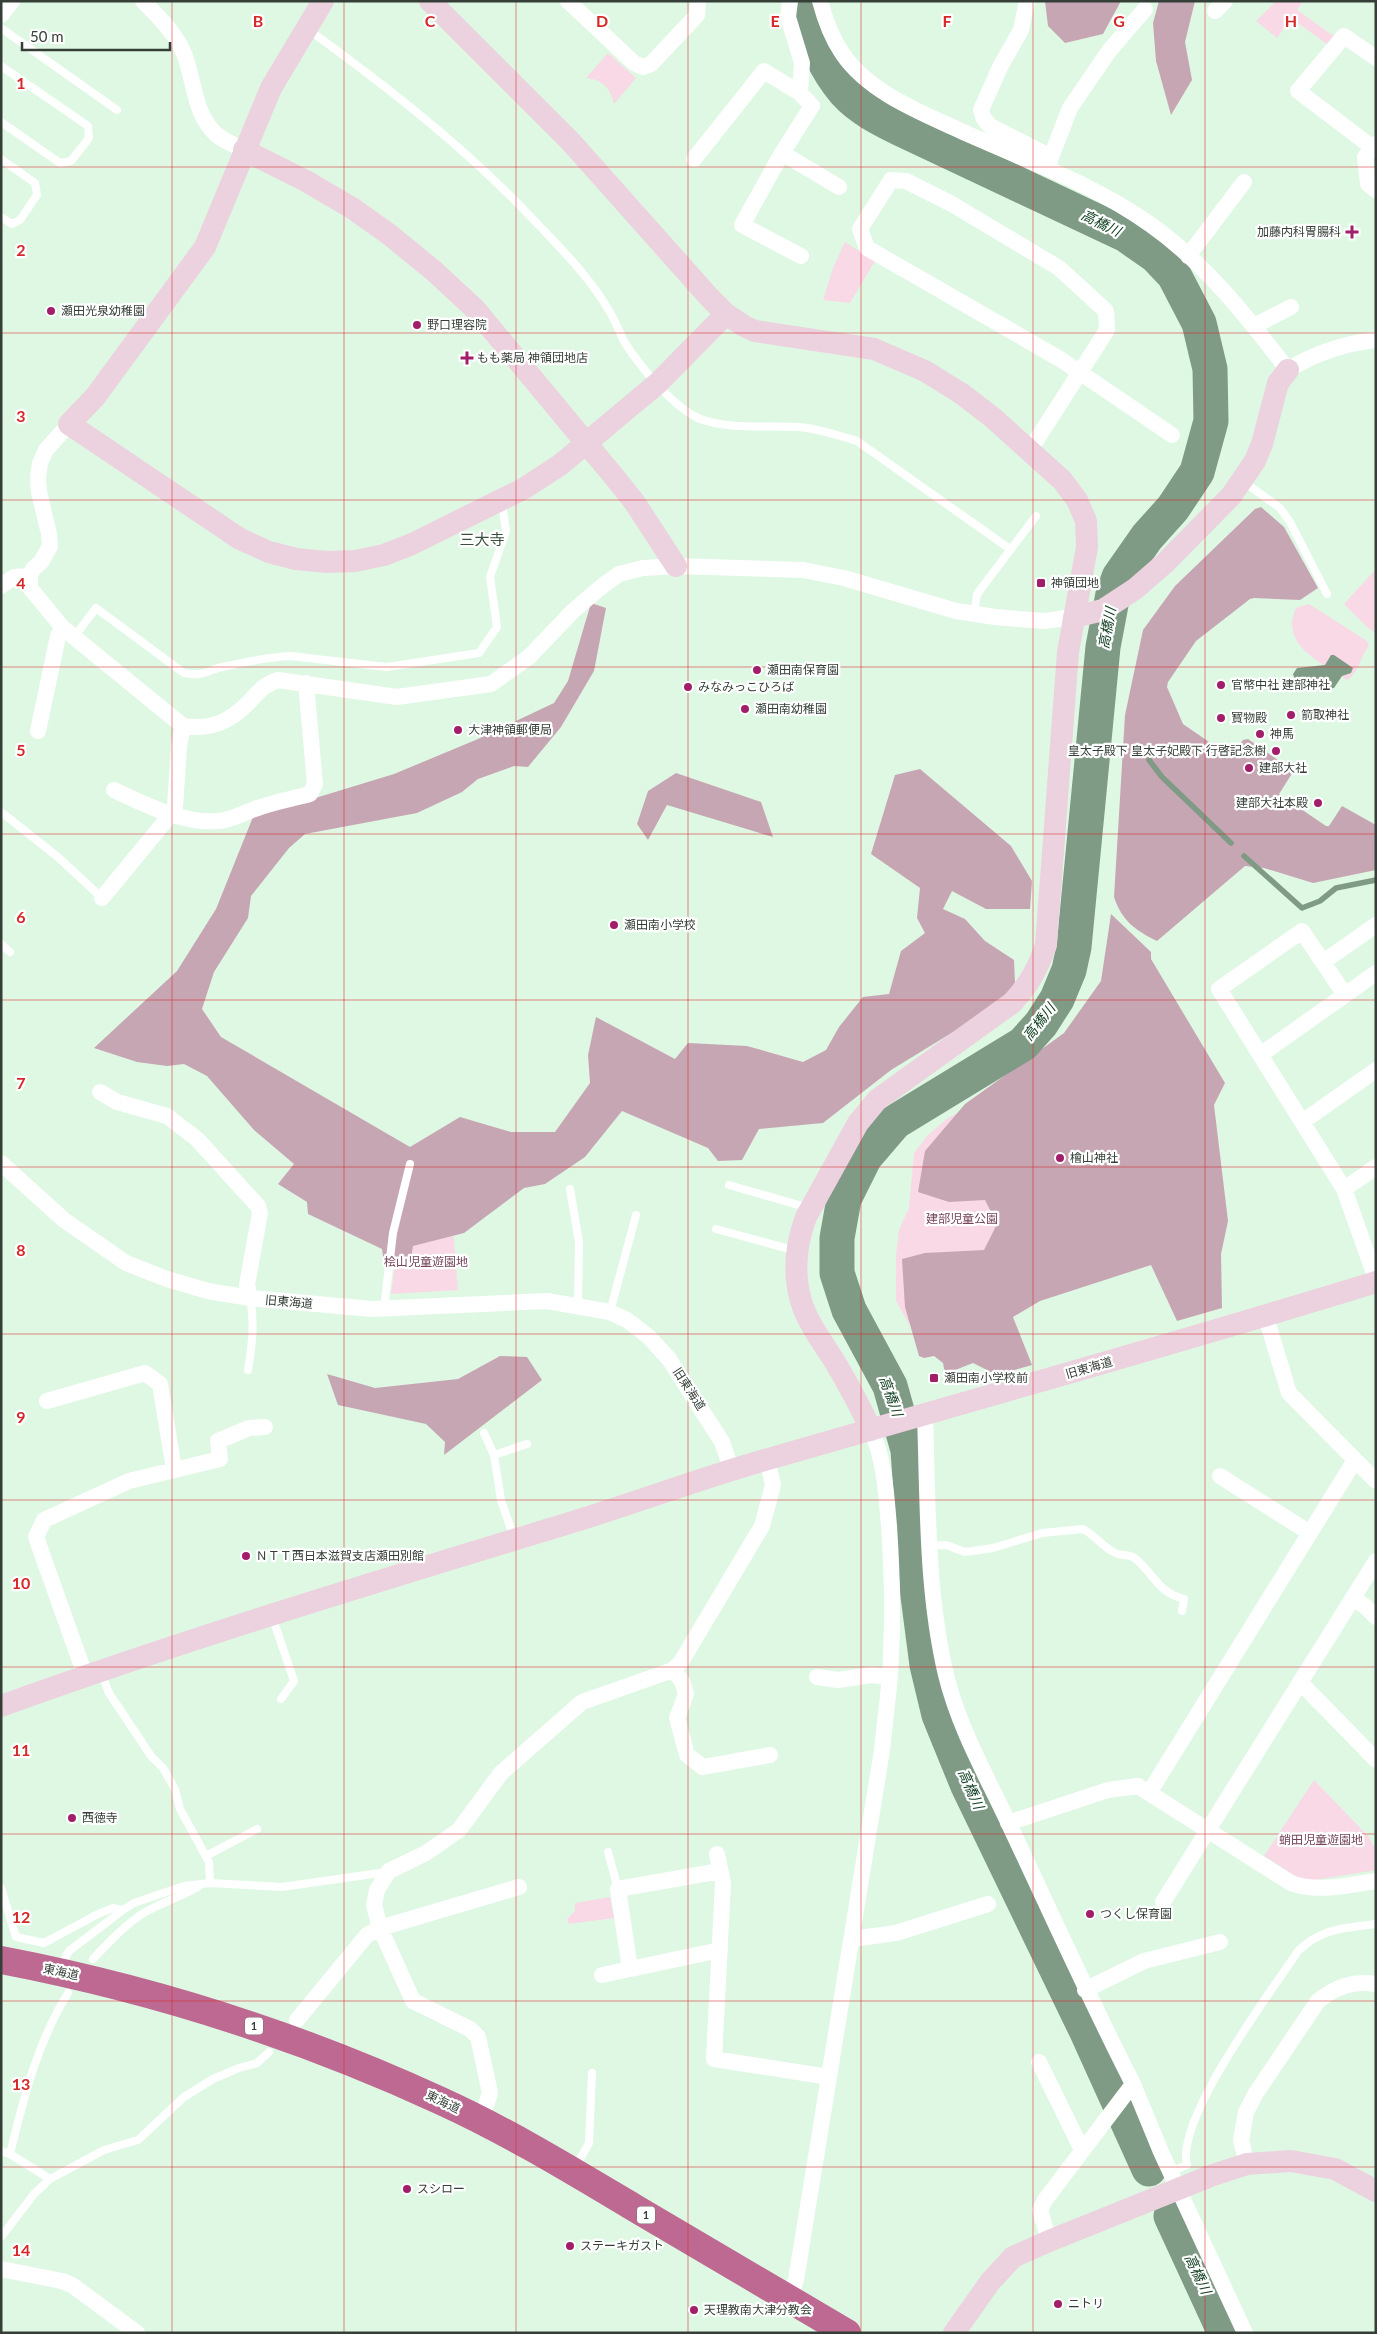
<svg xmlns="http://www.w3.org/2000/svg" width="1377" height="2334" font-family="Lato,'Noto Sans JP',sans-serif">
<style>
.green{fill:#f8d9e5}
.forest{fill:#c7a6b4}
.water{fill:#7f9a85}
.lines{fill:none;stroke-linecap:round;stroke-linejoin:round}
.stream{stroke:#7f9a85;stroke-width:5.5}
.river{stroke:#7f9a85;stroke-width:35}
.lane{stroke:#fff;stroke-width:8}
.street{stroke:#fff;stroke-width:16}
.secondary{stroke:#ecd2de;stroke-width:22}
.highway{stroke:#be6991;stroke-width:28}
.grid{fill:none;stroke:#d62828;stroke-width:1;stroke-opacity:0.55}
.poi-dot{fill:#a21d6a;stroke:#fff;stroke-width:2}
.labels{text-anchor:middle;stroke-width:4.5;stroke-linejoin:round;paint-order:stroke}
.shield{fill:#fff;stroke:#727973;stroke-width:1}
.shield-label{font-size:11px;font-weight:bold;fill:#353f37}
.poi-label{font-size:12px;fill:#353f37;stroke:#fff;text-anchor:start}
.park-label{font-size:12px;fill:#75455b;stroke:#fff}
.street-label{font-size:12px;fill:#353f37;stroke:#fff}
.water-label{font-size:14px;font-style:italic;fill:#134123;stroke:#fff}
.quarter-label{font-size:15px;fill:#3a4f3e;stroke:#fff}
.grid-label{font-size:16px;text-anchor:middle;font-weight:bold;fill:#d62828;stroke:#fff;stroke-width:4.5;stroke-linejoin:round;paint-order:stroke}
</style>
<rect width="100%" height="100%" fill="#dff8e4"/>
<!-- green -->
<path class="green" d="M1276,1H1303L1297,10L1335,37L1328,45L1291,18L1277,38L1256,21Z
M608,53L636,78L614,104C610,88 603,80 586,78Z
M845,242L875,261L850,303L823,300L833,268Z
M1376,569V633L1368,628L1344,604Z
M1309,604L1367,641L1369,645C1361,656 1358,674 1347,680C1322,663 1279,645 1296,608Z
M966,1108L1034,1242L925,1321L909,1324L896,1301V1255L899,1230L909,1208L914,1153L928,1135L948,1118Z
M453,1228L458,1290L391,1294L399,1236Z
M1314,1780L1368,1836L1376,1850V1870L1309,1881L1297,1877L1264,1856Z
M610,1897L614,1918L569,1924L567,1919L575,1911V1903Z"/>
<!-- forest -->
<path class="forest" d="M1045,1H1121L1103,34L1065,43L1048,26Z
M1159,1H1195L1185,42L1192,80L1171,115L1156,61L1153,23Z
M1261,507L1284,527L1318,588L1300,600L1254,598L1250,599L1196,641L1168,682L1167,687L1183,724L1228,755L1233,754L1243,740L1248,739L1292,770L1293,772L1279,794L1326,826H1329L1342,806L1376,825V870L1313,883L1264,868L1245,866L1157,941C1135,930 1122,921 1114,897L1125,715L1143,630L1175,586L1255,509Z
M591,603L606,608L594,671L561,727L528,767L514,766L478,779L462,792L417,813L305,834L289,848L251,896L248,918L214,972L202,1009L221,1037L410,1147L460,1117L511,1132H555L590,1083L588,1055L596,1017L675,1059L688,1043L747,1046L803,1062L826,1050L839,1027L863,997L889,994L901,951L925,933L917,918L920,888L871,854L895,775L920,769L1011,846L1032,881L1030,909H986L952,891L943,909L965,919L985,941L1014,960L1015,983L999,1004L891,1070L823,1123L759,1129L742,1160L718,1161L708,1148L622,1111L585,1157L545,1184L524,1188L464,1233L413,1246L410,1265L384,1262L382,1249L308,1214L307,1202L278,1184L294,1164L254,1130L207,1076L184,1064L167,1066L137,1062L94,1048L177,971L216,909L253,817L394,774L478,739L554,703L568,681Z
M676,773L761,802L773,837L667,805L648,840L637,824L648,791Z
M1111,914L1151,952V959L1225,1083L1214,1105L1228,1221L1221,1254L1222,1308L1177,1321L1151,1265L1040,1301L1013,1317L1032,1365L997,1375L973,1363L945,1374L943,1363L934,1356L924,1358L919,1356L905,1307L902,1259L925,1253L984,1250L997,1224L985,1200L949,1202L918,1192L925,1151L965,1104L1064,1033L1101,981Z
M500,1356L527,1357L542,1380L444,1455L445,1442L426,1424L338,1405L327,1374L375,1388L458,1379Z"/>
<!-- water -->
<path class="water" d="M1331,655H1334L1353,668L1351,673L1342,676L1334,688C1320,690 1305,687 1294,677L1293,674L1297,668L1325,665Z"/>
<g class="lines">
<!-- stream -->
<path class="stream" d="M1149,760L1162,777L1231,843
M1244,856L1302,908L1320,901L1336,888L1376,880"/>
<!-- river -->
<path class="river" d="M803,1C810,33 824,67 845,92C860,109 883,120 903,130L1126,235L1156,256L1174,275L1199,323L1210,369L1211,421L1197,472L1173,508L1147,537L1119,577L1113,594L1103,647L1074,947L1069,970L1057,999L1041,1024L1023,1044L895,1122L865,1157L844,1199L837,1238V1273L849,1310L890,1386L908,1450L918,1596L927,1665L939,1715L968,1786L1087,2032L1149,2169
M1171,2216L1225,2333"/>
<!-- lane -->
<path class="lane" d="M1,28L117,110
M309,30C386,86 462,145 528,214C555,242 589,276 608,309C615,319 619,332 625,343C640,366 672,406 698,418C725,430 769,425 799,427C819,429 838,435 857,441L1010,549
M1,66L88,126L89,138L71,161L60,163L1,122
M1,159L35,183L37,195L20,220L12,224L1,217
M1244,482L1280,508L1290,522L1327,594
M974,614L977,594L1036,516
M74,637L96,608L184,673C205,677 205,671 222,667C245,662 267,657 290,656L387,667L479,653L497,627L490,577L506,531L502,503
M1,812L59,858L102,898
M1,944L10,952
M729,1185L809,1208
M570,1189L579,1242L578,1305
M716,1229L797,1251
M384,1308L393,1233L410,1164
M610,1312L636,1215
M248,1370C252,1346 255,1322 250,1298
M484,1433L494,1455L501,1500L514,1538
M494,1455L527,1444
M930,1546L946,1545L965,1552L993,1548L1042,1533L1083,1529C1095,1535 1105,1550 1118,1554C1125,1556 1131,1554 1137,1560C1154,1575 1159,1593 1184,1599L1182,1611
M272,1616L294,1681L281,1699
M101,1673L109,1693L151,1756L163,1768L175,1789L180,1809L209,1862L210,1883
M608,1852L618,1889
M206,1856L257,1829
M1,1888L16,1937L44,1943L98,1914L113,1908L123,1910
M93,1959C108,1943 124,1926 142,1914C160,1903 181,1897 199,1886
M60,1967L69,1951L123,1910L134,1903L184,1886L210,1883L282,1887L387,1872
M1,2151L10,2154L50,2179
M10,2154C24,2097 37,2043 68,1993
M575,2168L589,2143L592,2073
M1170,2172L1187,2165C1175,2119 1271,1992 1298,1951C1322,1928 1344,1928 1376,1924
M1,2237L34,2194L50,2179L104,2150L138,2140L184,2097L213,2079L239,2068L257,2063L269,2052"/>
<!-- street -->
<path class="street" d="M143,1C158,16 172,30 182,49C195,76 192,114 217,135C224,141 235,145 244,150
M568,1L634,63L643,67L651,64L697,15L698,1
M790,1L788,17L802,63L800,93L812,106L782,153L742,225L801,256
M820,1C825,20 831,37 842,53C868,92 920,112 961,131C1025,160 1094,184 1151,225C1205,263 1248,318 1288,370C1313,354 1346,343 1376,340
M1027,1L1021,30L1000,67L981,110L984,119L990,126L1051,157
M1215,11L1225,1
M1,15L12,1
M1376,144L1365,157L1368,184L1376,190
M1373,148L1298,91L1344,36L1376,58
M782,153L839,187
M694,159L764,71L800,93
M1048,165L1070,108L1109,51L1145,9
M1188,256L1244,182
M1254,326L1291,307
M69,424L46,450L40,463L38,478L39,492L49,534L50,546L41,562L33,569L30,576V588L63,628L183,726C212,730 230,722 250,701C259,691 265,684 278,680L397,697L491,684L529,657L573,611L601,587L619,574L643,568L676,566L803,570L844,578L956,611L995,617L1044,621L1074,617
M1030,450L1107,330L1106,311L1059,268L950,203L906,181L891,180L860,229L867,248L1060,359L1172,435
M1,586L14,577L30,576
M38,731L58,636L63,628
M114,790C146,805 183,824 219,821C232,820 243,813 255,809C273,802 292,799 310,794L315,784L306,683
M102,898L172,813L175,807L179,746L183,726
M1323,962L1376,925
M1345,995L1302,931L1219,989L1344,1189L1376,1279
M1260,1055L1376,973
M100,1092L117,1102L167,1116L197,1139L258,1206L260,1213L247,1285L250,1298
M1302,1122L1376,1070
M1,1163L64,1220L126,1263L167,1279L208,1291L250,1298L372,1309L547,1301L610,1312L627,1320L649,1337L669,1359L722,1442L732,1471
M1344,1189L1376,1167
M1265,1314L1289,1393L1376,1481
M47,1401L145,1373L160,1384L174,1469
M925,1415C928,1501 926,1590 946,1675C959,1728 986,1775 1009,1824C1050,1911 1089,1998 1133,2084L1045,2200L1040,2210L1049,2241
M1220,1476L1310,1533
M1353,1598L1366,1607L1376,1617
M673,1670L682,1681L686,1694L677,1718L687,1755L703,1767L770,1755
M85,1675L36,1537L44,1520L129,1481L220,1459L218,1441L249,1428L265,1427
M817,1677L838,1680L871,1675L889,1677
M1300,1682L1376,1760
M1149,1793L1355,1460
M1008,1823L1108,1790L1138,1786L1291,1883C1318,1893 1348,1885 1376,1881
M717,1854L723,1883L714,2059L829,2077
M1163,1902L1376,1561
M852,1939L896,1933L988,1904
M630,1969L618,1889L720,1871
M602,1975L720,1950
M1085,1990L1144,1961L1220,1942
M297,2020L367,1935L380,1928L519,1887
M1039,2062L1082,2150
M1133,2084L1161,2152L1245,2333
M481,2120L490,2093L478,2037L470,2029L413,2001L380,1928L374,1905L377,1890L389,1871L426,1853L459,1830L501,1773L582,1702L673,1670L681,1662L762,1526L773,1485L767,1459
M1247,2164L1241,2140L1246,2112L1256,2093L1318,2001C1336,1987 1353,1980 1376,1984
M1,2269L62,2281L72,2285L137,2333
M789,2299L796,2280L882,1750C885,1719 890,1687 891,1656C893,1613 892,1569 889,1526C886,1493 885,1461 871,1430"/>
<!-- secondary -->
<path class="secondary" d="M323,1L271,88L205,247L95,397L69,424L240,539L269,552L296,559L327,562L355,561L384,555L412,544L523,489L560,465L658,383L726,314
M430,1L571,142L709,297L726,314L744,326L755,331L874,349L925,371L962,394L992,417L1062,480L1077,500L1086,521L1087,547L1068,652L1046,945C1038,968 1029,985 1012,1003L877,1100L858,1123L806,1217C796,1244 793,1273 801,1301C807,1322 823,1343 835,1362C848,1384 860,1406 871,1430
M244,150L306,181L352,208L390,235L434,271L475,309L616,479L635,503L676,566
M1074,617L1103,610L1135,589L1165,563L1231,496L1255,461L1262,444L1278,383L1288,370
M1,1706C192,1637 386,1579 579,1520C644,1500 707,1476 772,1458C973,1400 1175,1344 1376,1282
M954,2333L990,2282L1013,2257L1049,2241L1213,2175L1247,2164L1291,2161L1335,2169L1376,2191"/>
<!-- highway -->
<path class="highway" d="M1,1960C153,1989 300,2036 441,2101C507,2131 571,2170 633,2207C705,2249 776,2291 847,2333"/>
</g>
<!-- grid -->
<path class="grid" d="M172,1V2333M344,1V2333M516,1V2333M688,1V2333M861,1V2333M1033,1V2333M1205,1V2333M1,167H1376M1,333H1376M1,500H1376M1,667H1376M1,834H1376M1,1000H1376M1,1167H1376M1,1334H1376M1,1500H1376M1,1667H1376M1,1834H1376M1,2001H1376M1,2167H1376"/>
<!-- markers -->
<g class="poi-dot">
<path d="M1349.5 224.5h5v5h5v5h-5v5h-5v-5h-5v-5h5z"/>
<circle cx="51" cy="311" r="5"/>
<circle cx="417" cy="325" r="5"/>
<path d="M464.5 350.5h5v5h5v5h-5v5h-5v-5h-5v-5h5z"/>
<rect x="1036" y="578" width="10" height="10" rx="2.5"/>
<circle cx="757" cy="670" r="5"/>
<circle cx="1221" cy="685" r="5"/>
<circle cx="688" cy="687" r="5"/>
<circle cx="745" cy="709" r="5"/>
<circle cx="1291" cy="715" r="5"/>
<circle cx="1221" cy="718" r="5"/>
<circle cx="458" cy="730" r="5"/>
<circle cx="1260" cy="734" r="5"/>
<circle cx="1276" cy="751" r="5"/>
<circle cx="1249" cy="768" r="5"/>
<circle cx="1318" cy="803" r="5"/>
<circle cx="614" cy="925" r="5"/>
<circle cx="1060" cy="1158" r="5"/>
<rect x="929" y="1373" width="10" height="10" rx="2.5"/>
<circle cx="246" cy="1556" r="5"/>
<circle cx="72" cy="1818" r="5"/>
<circle cx="1090" cy="1914" r="5"/>
<circle cx="407" cy="2189" r="5"/>
<circle cx="570" cy="2246" r="5"/>
<circle cx="1058" cy="2304" r="5"/>
<circle cx="694" cy="2310" r="5"/>
</g>
<g class="labels">
<!-- shield labels -->
<g class="shield">
<rect x="245" y="2017.5" width="18" height="17" rx="4"/>
<rect x="637" y="2206.5" width="18" height="17" rx="4"/>
</g>
<g class="shield-label">
<text x="254" y="2030">1</text>
<text x="646" y="2219">1</text>
</g>
<!-- poi labels -->
<g class="poi-label">
<text x="1341" y="236" text-anchor="end">加藤内科胃腸科</text>
<text x="61" y="315">瀬田光泉幼稚園</text>
<text x="427" y="329">野口理容院</text>
<text x="477" y="362">もも薬局 神領団地店</text>
<text x="1051" y="587">神領団地</text>
<text x="767" y="674">瀬田南保育園</text>
<text x="1231" y="689">官幣中社 建部神社</text>
<text x="698" y="691">みなみっこひろば</text>
<text x="755" y="713">瀬田南幼稚園</text>
<text x="1301" y="719">箭取神社</text>
<text x="1231" y="722">寳物殿</text>
<text x="468" y="734">大津神領郵便局</text>
<text x="1270" y="738">神馬</text>
<text x="1266" y="755" text-anchor="end">皇太子殿下 皇太子妃殿下 行啓記念樹</text>
<text x="1259" y="772">建部大社</text>
<text x="1308" y="807" text-anchor="end">建部大社本殿</text>
<text x="624" y="929">瀬田南小学校</text>
<text x="1070" y="1162">檜山神社</text>
<text x="944" y="1382">瀬田南小学校前</text>
<text x="256" y="1560">ＮＴＴ西日本滋賀支店瀬田別館</text>
<text x="82" y="1822">西徳寺</text>
<text x="1100" y="1918">つくし保育園</text>
<text x="417" y="2193">スシロー</text>
<text x="580" y="2250">ステーキガスト</text>
<text x="1068" y="2308">ニトリ</text>
<text x="704" y="2314">天理教南大津分教会</text>
</g>
<!-- park labels -->
<g class="park-label">
<text x="962" y="1223">建部児童公園</text>
<text x="426" y="1266">桧山児童遊園地</text>
<text x="1321" y="1844">蛸田児童遊園地</text>
</g>
<!-- street labels -->
<g class="street-label">
<text transform="translate(289 1302) rotate(5)" y="4">旧東海道</text>
<text transform="translate(1089 1368) rotate(-16)" y="4">旧東海道</text>
<text transform="translate(689 1389) rotate(57)" y="4">旧東海道</text>
<text transform="translate(61 1972) rotate(12)" y="4">東海道</text>
<text transform="translate(443 2102) rotate(25)" y="4">東海道</text>
</g>
<!-- water labels -->
<g class="water-label">
<text transform="translate(1101 223) rotate(26)" y="5">高橋川</text>
<text transform="translate(1107 628) rotate(-80)" y="5">高橋川</text>
<text transform="translate(1039 1022) rotate(-52)" y="5">高橋川</text>
<text transform="translate(891 1396) rotate(70)" y="5">高橋川</text>
<text transform="translate(971 1789) rotate(66)" y="5">高橋川</text>
<text transform="translate(1198 2274) rotate(65)" y="5">高橋川</text>
</g>
<!-- quarter labels -->
<g class="quarter-label">
<text x="482" y="545">三大寺</text>
</g>
</g>
<g class="grid-label">
<text x="258" y="27">B</text>
<text x="430" y="27">C</text>
<text x="602" y="27">D</text>
<text x="775" y="27">E</text>
<text x="947" y="27">F</text>
<text x="1119" y="27">G</text>
<text x="1291" y="27">H</text>
<text x="21" y="89">1</text>
<text x="21" y="256">2</text>
<text x="21" y="422">3</text>
<text x="21" y="589">4</text>
<text x="21" y="756">5</text>
<text x="21" y="923">6</text>
<text x="21" y="1089">7</text>
<text x="21" y="1256">8</text>
<text x="21" y="1423">9</text>
<text x="21" y="1589">10</text>
<text x="21" y="1756">11</text>
<text x="21" y="1923">12</text>
<text x="21" y="2090">13</text>
<text x="21" y="2256">14</text>
</g>
<!-- border -->
<rect width="1377" height="2334" fill="none" stroke="#353f37" stroke-width="5"/>
<!-- scale -->
<path d="M22 42v8h148v-8" fill="none" stroke="#353f37" stroke-width="2.5"/>
<text x="30" y="42" font-size="15" fill="#353f37" stroke="#ffffff" stroke-width="4" paint-order="stroke">50 m</text>
</svg>
